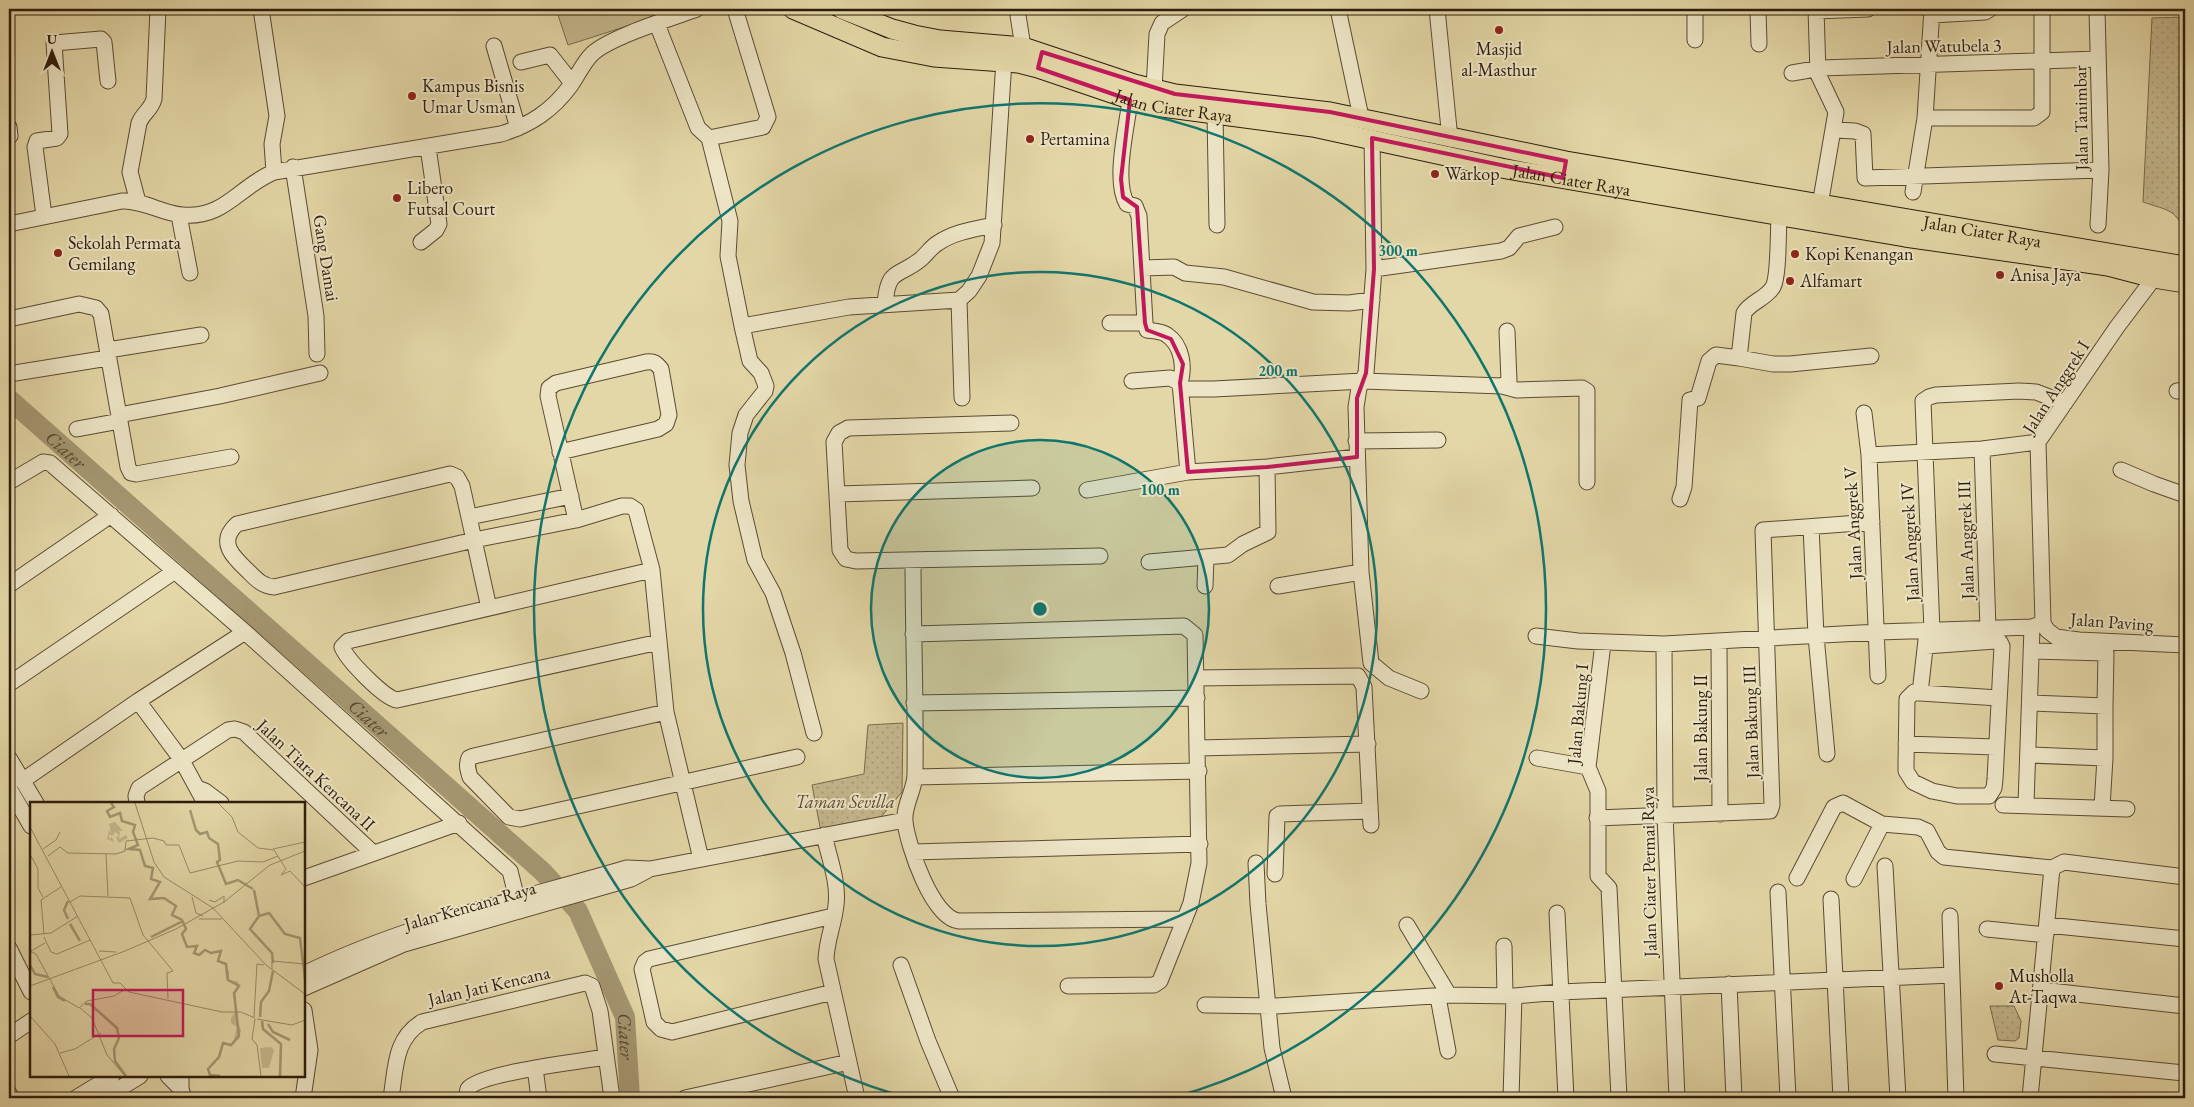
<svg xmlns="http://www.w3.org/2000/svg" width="2194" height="1107" font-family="'EB Garamond',serif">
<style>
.park{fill:url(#park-dots);stroke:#786a4c}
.garden{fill:#c5b78d;stroke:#786a4c}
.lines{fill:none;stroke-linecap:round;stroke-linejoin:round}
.river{stroke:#a59772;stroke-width:20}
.minor-casing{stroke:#5a4b33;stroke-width:17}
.major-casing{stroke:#2c1c0c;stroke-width:21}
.minor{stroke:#ede5c6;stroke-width:15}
.major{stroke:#e4d7a7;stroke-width:19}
.marked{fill:none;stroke:#c2185b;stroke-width:4;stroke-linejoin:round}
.ring{fill:none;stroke:#0f766e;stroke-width:2.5}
.poi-dot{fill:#8f2418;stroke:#ede5c6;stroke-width:2}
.labels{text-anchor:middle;stroke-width:4;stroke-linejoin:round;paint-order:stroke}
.street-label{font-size:18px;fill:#2c1c0c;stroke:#ede5c6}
.poi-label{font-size:18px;fill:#2c1c0c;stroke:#ede5c6;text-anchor:start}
.park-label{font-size:18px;font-style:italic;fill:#5a4a33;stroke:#ede5c6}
.water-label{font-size:19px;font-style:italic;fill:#564730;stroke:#ede5c6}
.inset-river{fill:none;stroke:#a59772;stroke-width:2.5}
.inset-road{fill:none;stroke:#9a8c69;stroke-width:1}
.view{fill:#c2185b;fill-opacity:0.15;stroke:#c2185b;stroke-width:2.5}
.inset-edge{fill:none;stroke:#2c1c0c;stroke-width:2.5}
.centre{fill:#0f766e;stroke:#ede5c6;stroke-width:2.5}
.ring-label{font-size:15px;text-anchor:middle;font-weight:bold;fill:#0f766e;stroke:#ede5c6;stroke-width:4;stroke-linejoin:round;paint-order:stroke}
</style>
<defs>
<pattern id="park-dots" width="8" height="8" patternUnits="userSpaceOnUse" patternTransform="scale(1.25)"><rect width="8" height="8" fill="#c5b78d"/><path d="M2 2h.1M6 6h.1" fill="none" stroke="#a99d78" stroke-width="1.8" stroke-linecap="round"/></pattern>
</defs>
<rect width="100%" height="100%" fill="#e4d7a7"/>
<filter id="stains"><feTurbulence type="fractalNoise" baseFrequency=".004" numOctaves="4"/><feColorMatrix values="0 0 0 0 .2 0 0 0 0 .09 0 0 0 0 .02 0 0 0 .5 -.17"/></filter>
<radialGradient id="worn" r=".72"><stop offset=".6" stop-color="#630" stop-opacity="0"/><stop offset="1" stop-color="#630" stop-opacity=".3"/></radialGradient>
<!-- park -->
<path class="park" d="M2185,17V237C2178,209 2169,211 2143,202L2152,18Z
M903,723L902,792L881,817L821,832L812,785L864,774L868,725Z
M1990,1006H2014L2021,1021L2019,1038L2015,1041L1998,1040Z"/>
<!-- garden -->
<path class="garden" d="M556,9H666L668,13L568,45Z"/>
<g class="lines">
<!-- river -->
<path class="river" id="s1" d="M9,399L543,872L578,911L625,1017L630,1098"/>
<!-- minor casing -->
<g class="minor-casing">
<path id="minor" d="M261,9L277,116L272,144L274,172
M735,9L768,117L763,127L709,138L730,221L728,256L742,326L750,361L761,373L766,386L765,391L746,415L740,433L737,465L741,501L755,560L773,593L793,653L814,733
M1017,9L1023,47
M1338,9L1361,117
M1437,9L1450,139
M1695,9V40
M1758,9L1759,44
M1816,9L1818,74L1836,112L1820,205
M2097,9L2101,170L2098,225
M1816,11L1868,9
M1932,15L1985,12L1990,9
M657,24L698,128L709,138
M494,46L518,128
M521,62L550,55L572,83
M1792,73L1821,68L2098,59
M1154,89L1157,34L1162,23L1183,9
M1130,100C1127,127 1113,181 1127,204L1135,206L1139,216L1145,323
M1215,114L1217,225
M1925,118H2034L2042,112V9
M9,127L10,136
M1835,130L1855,131L1863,134L1865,178L2101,170
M1372,138L1374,269L1366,373L1359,388L1356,407L1361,572L1371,663L1389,678L1421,691
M293,167L316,316L317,354
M1913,192L1925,118L1932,9
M138,202L130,172L139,123C143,113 151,110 154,99L158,9
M179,215L190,273
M44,216L35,147L37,141L57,138L60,134L54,43L101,39L104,42L108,81
M9,224L122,201C143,200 161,213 182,215C225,219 239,186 274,172L501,134C530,125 552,111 571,85C578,75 583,63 592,54C610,37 672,18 697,9
M421,242L436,230L439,224L428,147
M1143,268L1174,267L1185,273L1224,277L1313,302L1349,303L1372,300
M1374,269L1501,251L1509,248L1519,236L1555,227
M2154,278L2117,327L2038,442L2043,623L2047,630L2056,637L2079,640L2185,645
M959,300L962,398
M885,304C888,267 898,278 921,259C927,254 931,247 938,243C954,232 975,229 994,225
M9,319L79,304L96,308L101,314L128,467L131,473L136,474L231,457
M1110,323H1145L1147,330C1153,331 1162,331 1167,335C1182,345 1185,367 1180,383
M742,326L849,307L959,300L969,291L979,276L992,243L1004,61
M108,350L201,335
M1739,358L1773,364H1790L1871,356
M9,374L108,358
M1132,381L1170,378L1180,383L1188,472L1267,467L1357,457
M1502,386L1517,390L1582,388L1587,391V482
M1181,389H1214L1363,381L1502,386L1509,381L1507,331
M2177,391L2185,390
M1864,413L1869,455L1878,676
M119,415L220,396L320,373
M1011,423L848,428L839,433L834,442L840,550L846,559L856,561L1100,556
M77,429L120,421
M1356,441L1438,440
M1982,449L1988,629
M560,452L658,429L666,424L669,415L661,369C656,363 654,361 646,362L556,383L549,388L548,396L576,520
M1869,455L1982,449L2038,442
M2121,470L2154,484L2185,495
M450,474L457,477L462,486L474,540L274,587C262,586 256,579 248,571C233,557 217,542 237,524Z
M9,482L43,462L50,463L245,632L510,871L520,911
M1087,490L1188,472
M838,494L1032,488
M1680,499L1684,487L1690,400L1698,398L1709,361L1716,355L1739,358L1744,313C1750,302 1766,299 1773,287C1779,276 1778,232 1779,216
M469,517L571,496
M1811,527L1816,636L1827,754
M913,560C913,631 916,702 915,774C915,790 903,806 905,822C908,846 932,918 959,921L1185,919
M1149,562L1228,555L1243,544L1268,532L1267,467
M652,570L348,641L342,647C347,660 384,698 397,700L659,642
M9,585L111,515
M1205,586L1206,557
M1278,586L1361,572
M489,608L474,540L576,520L622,506H630L636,510L652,570L666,712L701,859
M1932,631L1923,401L1929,397L1936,395L2019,391L2036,392L2065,403
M913,634L1184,626L1195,635L1199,863L1191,903L1160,981L1154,985L1068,986
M1536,636L1578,641L1664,644L1878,632L2032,627L2043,623
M1719,641L1720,814
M1603,643L1588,767L1598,791V876L1609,888L1619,1098
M1664,644L1665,815L1677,1098
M1926,646L1995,641L2000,642L2002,646L1995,779L1994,788L1989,796H1957L1932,791L1913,782L1906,771V765L1907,699L1914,692L1920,693L1927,631
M2031,651L2106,653L2105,706
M1196,678L1358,676L1364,687L1371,825
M9,684L175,571
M1920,693L1999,698
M138,701L181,759L205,803
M914,703L1197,698
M2030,703L2105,706V758
M666,712L474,756L469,758C466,765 468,770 470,777L509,817L520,819L797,757
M1906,744L1996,747
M1198,748L1368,744
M2029,755L2105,758L2102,807
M9,758L36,803
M1537,758L1588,767
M915,777L1199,771
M22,781L138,701L245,632
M9,788L31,826
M197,788L205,791L221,803
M137,803L136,796L139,788L228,730L235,729L244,732L372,852
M2026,804L2032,627
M2003,805L2127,809
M1597,818L1770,811L1772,805L1763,530L1872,522
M824,835C829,857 839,883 836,905C834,925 827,938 826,959L857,1098
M913,852L1200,844
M1256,863L1258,904L1272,1048L1284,1098
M1885,866L1898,1098
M1275,874L1277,816L1280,814L1370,811
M304,878L459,823
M1797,878L1834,807L1843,803L1882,824L1918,827L1927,831L1938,852L1944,857L2052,868L2064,862L2185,877
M1854,879L1882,824
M1778,892L1788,1098
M1831,899L1841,1098
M1557,913L1566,1098
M1950,916L1956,1098
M1407,925L1449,995
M2047,925L2185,939
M1987,929L2046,935
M1504,946L1505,995
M9,948L31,992
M901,965L928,1041L952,1098
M304,974C405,924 518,900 627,868L650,869L905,820
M1729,984L1734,1098
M304,988L404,944L631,879L648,870
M2041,990L2185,1006
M833,992L672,1032L661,1029L654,1022L642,969L645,962L649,959L833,916
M1438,997L1448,1051
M1205,1005L1276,1006L1449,995L1514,996L1560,992L1952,975
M9,1036L31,1021
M1995,1054L2184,1073
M535,1068L539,1098
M168,1076L181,1089
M181,1076V1089L184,1098
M9,1093L11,1098
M76,1098L112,1076
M104,1098L140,1076
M303,1098L310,1050L304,1010
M391,1098C396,1068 394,1039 422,1022L585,983L592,986L600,1011L612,1098
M466,1098L468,1089C479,1073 582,1061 606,1057
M685,1098L849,1062
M1511,1098L1514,996
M2030,1098L2052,868"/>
</g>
<!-- major casing -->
<g class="major-casing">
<g id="major">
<path id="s2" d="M793,9L882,47L934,57L1018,63L1038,68L1147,105L1313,127L1501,168L1905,237L2108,266L2154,278L2185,283"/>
<path id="s3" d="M842,9L892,29L914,35L940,40L1023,47L1134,84L1175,94L1330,112L1566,161L2185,266"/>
</g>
</g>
<!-- minor -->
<use href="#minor" class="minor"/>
<!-- major -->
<use href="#major" class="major"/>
</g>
<!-- marked area -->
<path class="marked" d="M1042,52L1175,94L1330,112L1566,161L1563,178L1372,138L1374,269L1366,373L1357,398V457L1267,467L1188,472L1180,383L1183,364L1171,339L1147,330L1145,323L1137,207L1123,197L1121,179L1130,100L1038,68Z"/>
<!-- distance rings -->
<circle cx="1040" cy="609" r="169" fill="#0f766e" fill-opacity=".12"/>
<g class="ring">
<circle cx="1040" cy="609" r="169"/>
<circle cx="1040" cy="609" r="337"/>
<path d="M909 1098A506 506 0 1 1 1171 1098"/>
</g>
<!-- markers -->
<g class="poi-dot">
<circle cx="1499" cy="30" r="5"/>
<circle cx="412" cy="96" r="5"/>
<circle cx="1030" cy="139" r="5"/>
<circle cx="1435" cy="174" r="5"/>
<circle cx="397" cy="198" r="5"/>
<circle cx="58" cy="253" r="5"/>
<circle cx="1795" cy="254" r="5"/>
<circle cx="2000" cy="275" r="5"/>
<circle cx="1790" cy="281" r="5"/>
<circle cx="1999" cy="986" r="5"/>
</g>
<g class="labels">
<!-- street labels -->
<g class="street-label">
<text transform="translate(1944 46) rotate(-1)" y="6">Jalan Watubela 3</text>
<text dy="6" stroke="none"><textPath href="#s2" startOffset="396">Jalan Ciater Raya</textPath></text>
<text transform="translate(2081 118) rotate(-91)" y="6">Jalan Tanimbar</text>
<text dy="6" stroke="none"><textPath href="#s2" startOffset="801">Jalan Ciater Raya</textPath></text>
<text dy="6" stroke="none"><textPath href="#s3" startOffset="1165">Jalan Ciater Raya</textPath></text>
<text transform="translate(326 258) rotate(81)" y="6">Gang Damai</text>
<text transform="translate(2056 387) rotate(-57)" y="6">Jalan Anggrek I</text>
<text transform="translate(1853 523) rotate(-93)" y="6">Jalan Anggrek V</text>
<text transform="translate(1966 540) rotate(-92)" y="6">Jalan Anggrek III</text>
<text transform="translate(1910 542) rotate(-93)" y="6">Jalan Anggrek IV</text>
<text transform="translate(2112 622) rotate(4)" y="6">Jalan Paving</text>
<text transform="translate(1578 714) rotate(-85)" y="6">Jalan Bakung I</text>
<text transform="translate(1751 722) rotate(-92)" y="6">Jalan Bakung III</text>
<text transform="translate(1701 728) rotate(-90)" y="6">Jalan Bakung II</text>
<text transform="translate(316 775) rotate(43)" y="6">Jalan Tiara Kencana II</text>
<text transform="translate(1649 872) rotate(-91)" y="6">Jalan Ciater Permai Raya</text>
<text transform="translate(470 906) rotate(-16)" y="6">Jalan Kencana Raya</text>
<text transform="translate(489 986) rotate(-13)" y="6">Jalan Jati Kencana</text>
</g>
<!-- poi labels -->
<g class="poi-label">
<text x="1499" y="55" text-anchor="middle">Masjid<tspan x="1499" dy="21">al-Masthur</tspan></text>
<text x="422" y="92">Kampus Bisnis<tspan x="422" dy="21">Umar Usman</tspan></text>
<text x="1040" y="145">Pertamina</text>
<text x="1445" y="180">Warkop</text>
<text x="407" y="194">Libero<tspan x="407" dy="21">Futsal Court</tspan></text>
<text x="68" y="249">Sekolah Permata<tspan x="68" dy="21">Gemilang</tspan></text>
<text x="1805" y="260">Kopi Kenangan</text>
<text x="2010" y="281">Anisa Jaya</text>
<text x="1800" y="287">Alfamart</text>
<text x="2009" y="982">Musholla<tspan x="2009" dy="21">At-Taqwa</tspan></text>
</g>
<!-- park labels -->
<g class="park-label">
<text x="845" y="808">Taman Sevilla</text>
</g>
<!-- water labels -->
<g class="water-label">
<text dy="7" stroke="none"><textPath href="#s1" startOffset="76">Ciater</textPath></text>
<text dy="7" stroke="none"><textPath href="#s1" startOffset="481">Ciater</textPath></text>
<text dy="7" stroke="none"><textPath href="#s1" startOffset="901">Ciater</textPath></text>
</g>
</g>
<!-- overview -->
<g transform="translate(30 802)">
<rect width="275" height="275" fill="#e4d7a7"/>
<path d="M85,20L93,29H88L90,30L89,37L96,33L98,36L89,41L86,36L89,33L85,30L82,34L79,32V37L82,35L84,40L77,37L79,28L81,31L79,22ZM241,245L244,248L239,266H232L230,246Z" fill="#c5b78d"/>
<path d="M195,165L199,169V178L207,179L210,183L205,192L206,195V214L211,229L208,238L204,237L207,225L201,221V216L205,210L204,191L208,184L196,177Z" fill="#c5b78d"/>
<path class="inset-river" d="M81,1L84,5L77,9L80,15L90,11L92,19L105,23L103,30L108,43L99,47L110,48L115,64L123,66L121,77L130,80L120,97L134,96L146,104L142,113L152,118L156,127L152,132L157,145L167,144L164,151L169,153L175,148L181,151L191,149L188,159L196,162L198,178L209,184L204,191L209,234L201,243L193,241L189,255L178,267L180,273L190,274M160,8L166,28L170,32L177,30L179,36L188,42L190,58L187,60L196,82L208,78L223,87M224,88L229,114M38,117L34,108L38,99M40,122L50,139M121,135L153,119M243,161L242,151L220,127L229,114L239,111L255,132L270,136L275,177M0,163L5,172L18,175M23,185L28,195L35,199M55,202H60L87,226L89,236L84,247L85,259L96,274M230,215L231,200L239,189L243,169M232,219L233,227L251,242L250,274M238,222L243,230L260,238"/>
<path class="inset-road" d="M105,1L124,60L134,75L183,106L236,163L275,192M188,1L202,15L208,30L228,46L244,48L256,67L251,73L260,69L275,85M0,25L83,181H90L99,190L192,210H211L225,216M13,47L26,38L30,30M243,47L275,40M76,52L78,94M1,54L8,67V86L13,95M18,54L30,45L38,51L86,52L95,49L96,39L123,36L134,39L136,43H149L160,71L208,59L233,60L248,54M162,95L166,111L173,114M179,98L185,100L194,94V101M40,100L50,94L100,96L113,133L143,169L137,171L138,197M169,117H192M14,132L11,98L31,85M0,133L21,131L48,114M14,135L21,150L27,152L60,138M0,149L6,152L29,194L49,206M1,149L15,141M69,149L86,150M242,167V159L275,162M0,184L95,149L146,127L194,100L240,63L275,49M49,206L57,199L84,194L94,188M50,206L62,216L77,253L95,274M0,214L25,242L39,274M224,215L227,162L234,163M225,217L222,237L227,243L231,274M227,217L262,223L275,218M30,251L45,247L71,231"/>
<path class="view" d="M63,188H153V234H63Z"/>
<rect width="275" height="275" class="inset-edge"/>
</g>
<circle cx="1040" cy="609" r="8" class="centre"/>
<g class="ring-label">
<text x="1398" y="256">300 m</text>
<text x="1278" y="376">200 m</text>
<text x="1160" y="495">100 m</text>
</g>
<!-- margin -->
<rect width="2194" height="1107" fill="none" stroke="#e4d7a7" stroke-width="30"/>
<rect x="10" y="10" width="2174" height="1087" fill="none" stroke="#2c1c0c" stroke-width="2.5"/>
<rect x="15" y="15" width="2164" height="1077" fill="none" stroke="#2c1c0c"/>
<!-- north arrow -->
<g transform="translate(52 52)" stroke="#ede5c6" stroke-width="4" paint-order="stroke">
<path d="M0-4L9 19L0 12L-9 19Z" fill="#2c1c0c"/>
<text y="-8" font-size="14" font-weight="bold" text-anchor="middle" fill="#2c1c0c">U</text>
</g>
<rect width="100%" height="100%" filter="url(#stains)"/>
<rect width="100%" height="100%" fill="url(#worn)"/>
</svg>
